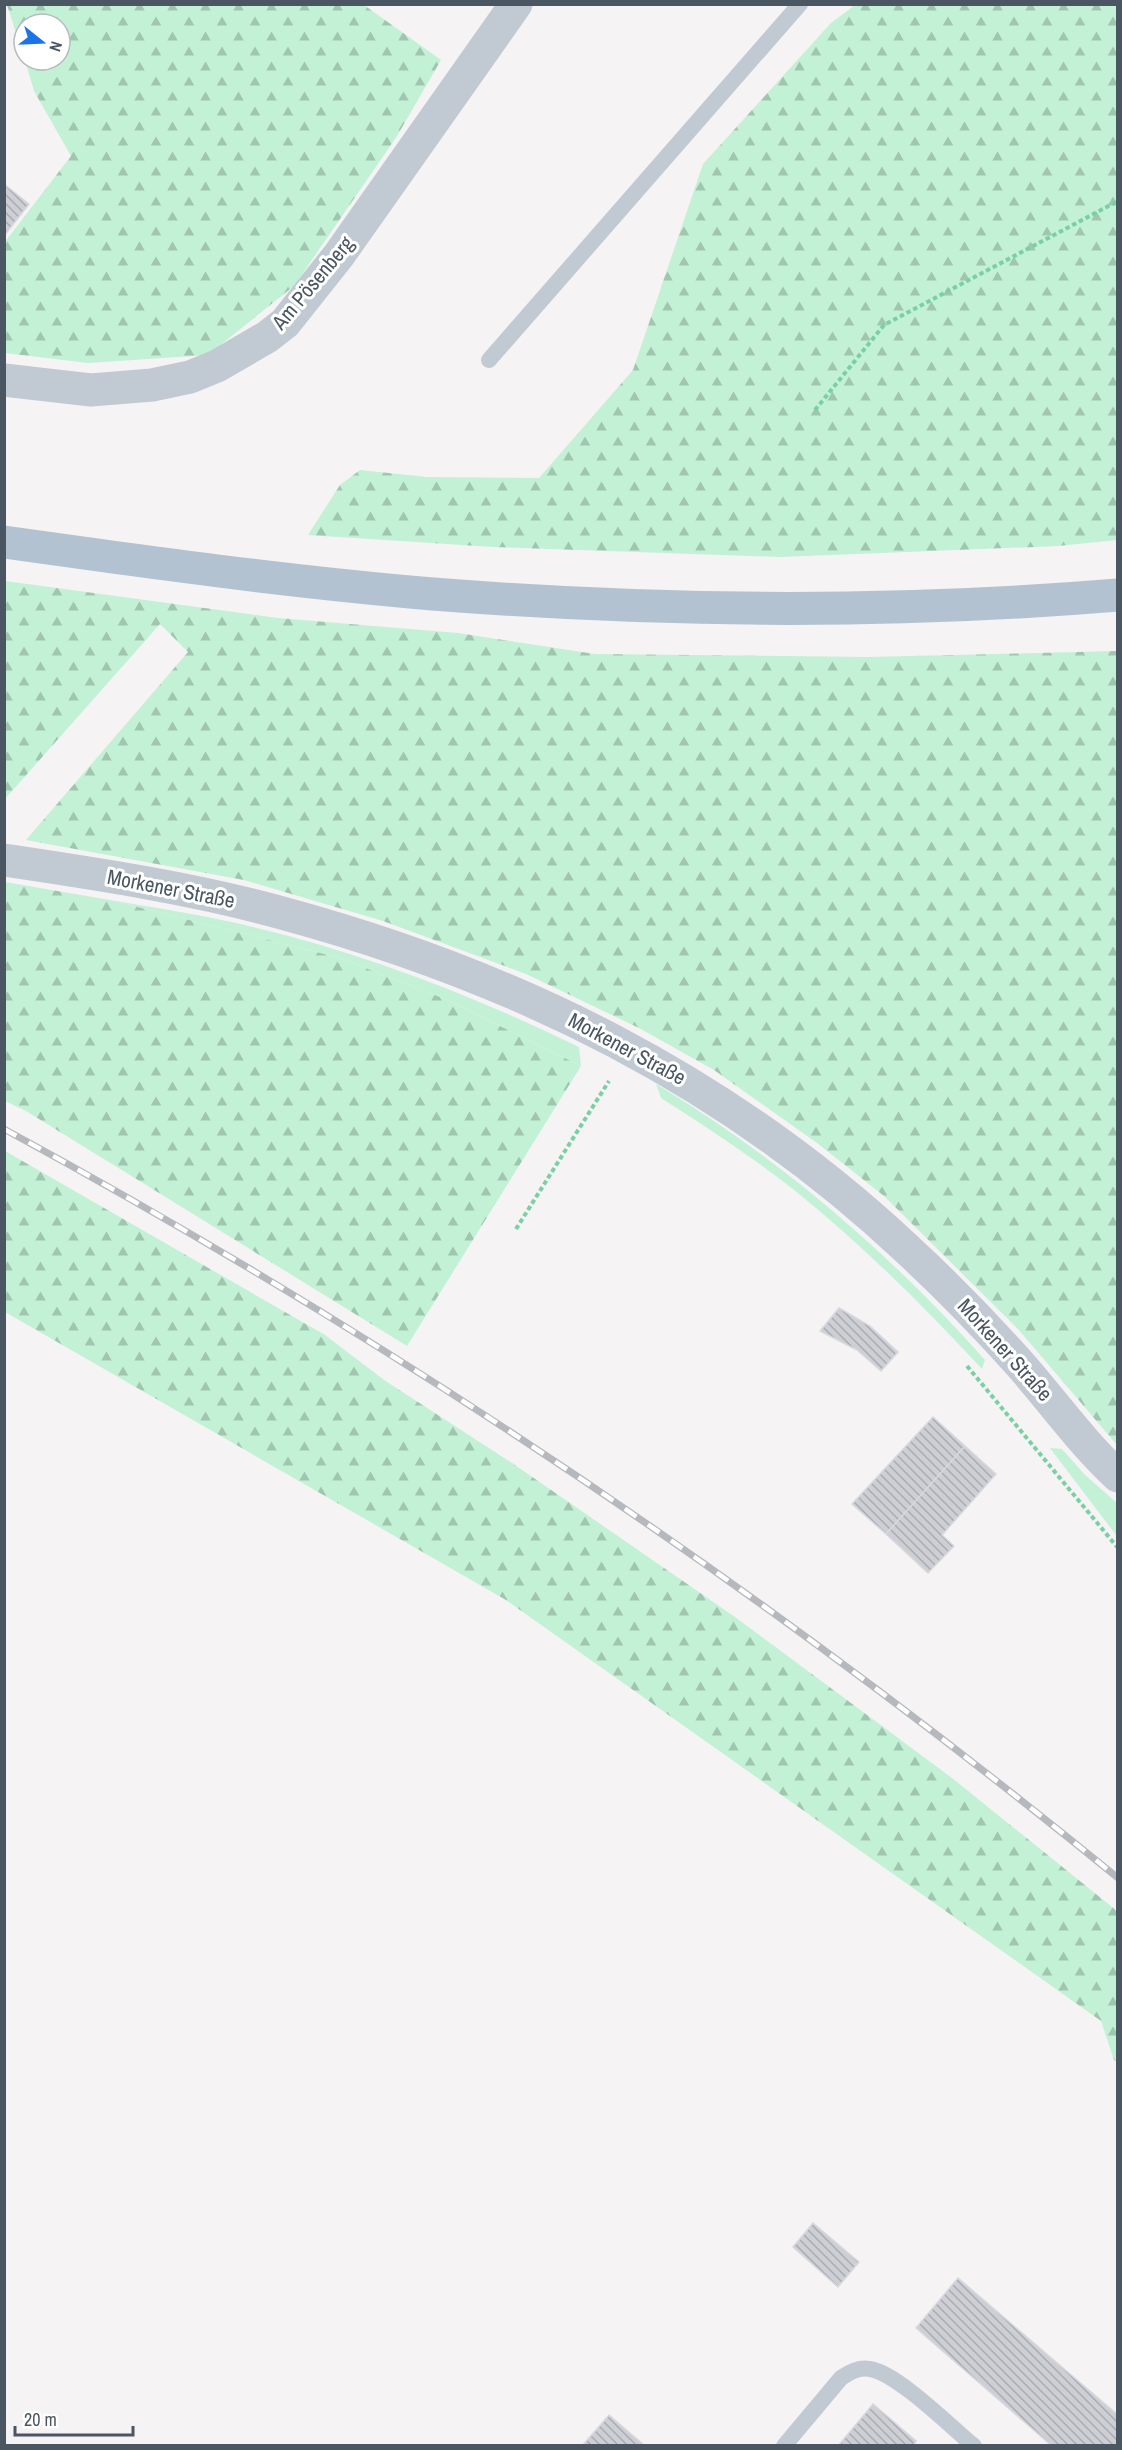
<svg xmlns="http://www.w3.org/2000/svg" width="1122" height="2450" font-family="'Archivo Narrow',sans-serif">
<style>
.grass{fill:#c3f1d5}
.forest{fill:url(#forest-firs)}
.building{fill:url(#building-back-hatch);stroke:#d7d9de;stroke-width:1.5}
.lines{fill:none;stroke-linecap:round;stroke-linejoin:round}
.path{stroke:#7ad0a6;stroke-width:4;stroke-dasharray:4.5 3;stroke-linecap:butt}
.lane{stroke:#c1cad2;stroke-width:16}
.street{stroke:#c1cad2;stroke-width:33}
.primary{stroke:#b3c2d1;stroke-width:33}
.rail-casing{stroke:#b5b8bd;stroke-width:7}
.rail{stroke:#fff;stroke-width:4.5;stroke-dasharray:14;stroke-linecap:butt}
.labels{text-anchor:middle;stroke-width:6;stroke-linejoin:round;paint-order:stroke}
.street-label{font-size:21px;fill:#4a5661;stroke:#fff}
</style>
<defs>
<pattern id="forest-firs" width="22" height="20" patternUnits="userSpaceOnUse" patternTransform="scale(1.5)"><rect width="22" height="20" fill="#c3f1d5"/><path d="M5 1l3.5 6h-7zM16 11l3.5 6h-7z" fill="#a0c6b0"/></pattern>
<pattern id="building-back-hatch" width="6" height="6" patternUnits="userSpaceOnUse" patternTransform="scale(1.5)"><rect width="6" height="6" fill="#cdcfd5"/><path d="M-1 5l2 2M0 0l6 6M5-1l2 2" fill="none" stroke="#a8abb0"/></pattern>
</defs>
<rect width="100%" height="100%" fill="#f5f3f3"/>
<!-- grass -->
<path class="grass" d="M110,900C157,908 203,915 249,926C362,952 474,996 579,1047L581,1066L445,999L340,958Z
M656,1084C778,1157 891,1254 985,1360L982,1369C923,1305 861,1244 793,1189C751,1156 706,1127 661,1098Z
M1050,1448L1062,1449L1085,1475L1117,1503L1116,1535Z"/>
<!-- forest -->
<path class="forest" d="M7,5H364L441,60L397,136L294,286L208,355L88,363L5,353L4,243L71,156L34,91L25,60H60V24H24V58Z
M855,5H1117V540L1058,546L781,557L493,547L308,535L340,485L360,470L427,477L539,478L633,370L703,164L831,23Z
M5,581L278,618L458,633L595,654L868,657L1117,651V1445L1018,1329L884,1196L817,1143L714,1070L639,1028L526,974L383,921L244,880L26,840L188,652L160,624L5,799Z
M5,882L110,900L340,958L445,999L581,1066L407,1346L26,1111L5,1101Z
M5,1151L325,1335L384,1380L512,1463L735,1617L952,1778L1117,1911V2062L1114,2060L1101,2021L506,1600L5,1312Z"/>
<!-- building -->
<path class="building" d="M4,184L29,204L4,236Z
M839,1308L870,1326L898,1352L881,1371L857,1350L820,1331Z
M933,1417L965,1446L886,1534L852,1504Z
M965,1446L996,1474L942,1535L954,1546L928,1573L886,1534Z
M813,2223L859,2262L838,2287L793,2247Z
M958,2278L1118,2415V2446H1052L916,2328Z
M873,2404L916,2441L913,2446H838Z
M609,2415L645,2446H582Z"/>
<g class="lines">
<!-- path -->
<path class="path" d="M815,410L884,325L1118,201
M516,1229L609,1081
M967,1366L1118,1548"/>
<!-- lane -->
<path class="lane" d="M489,360L800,4
M784,2446L841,2378C850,2372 859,2367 870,2369C897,2373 951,2427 974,2446"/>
<!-- street -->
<path class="street" d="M4,380L91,390L152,385L190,377L217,366L267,337L285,323L339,255L516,4
M4,860C97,874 192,888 282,913C518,977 728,1081 907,1249C946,1285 983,1323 1018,1362C1051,1399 1081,1442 1118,1476"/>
<!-- primary -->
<path class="primary" d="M4,542C147,562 290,582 433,594C661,612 890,614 1118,595"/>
<!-- rail casing -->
<g class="rail-casing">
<path id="rail" d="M4,1129C399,1343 770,1594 1118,1878"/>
</g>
<!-- rail -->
<use href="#rail" class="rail"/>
</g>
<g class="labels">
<!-- street labels -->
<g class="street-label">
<text transform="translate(313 283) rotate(-50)" y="7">Am Pösenberg</text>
<text transform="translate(171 889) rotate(11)" y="7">Morkener Straße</text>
<text transform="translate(627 1049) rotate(28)" y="7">Morkener Straße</text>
<text transform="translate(1005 1350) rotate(48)" y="7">Morkener Straße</text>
</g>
</g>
<!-- border -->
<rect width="1122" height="2450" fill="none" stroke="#4a5661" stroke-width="12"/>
<!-- north arrow -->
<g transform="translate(42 42) rotate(108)"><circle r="28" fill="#ffffff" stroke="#b7bbc0" stroke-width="1.5"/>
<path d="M0-4.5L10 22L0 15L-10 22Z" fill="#1a73e8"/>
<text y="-9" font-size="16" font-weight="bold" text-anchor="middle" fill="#4a5661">N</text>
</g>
<!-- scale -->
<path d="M15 2426v9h118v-9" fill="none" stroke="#4a5661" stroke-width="3"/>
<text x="24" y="2426" font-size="18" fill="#4a5661" stroke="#ffffff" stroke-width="4.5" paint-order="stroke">20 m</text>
</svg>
